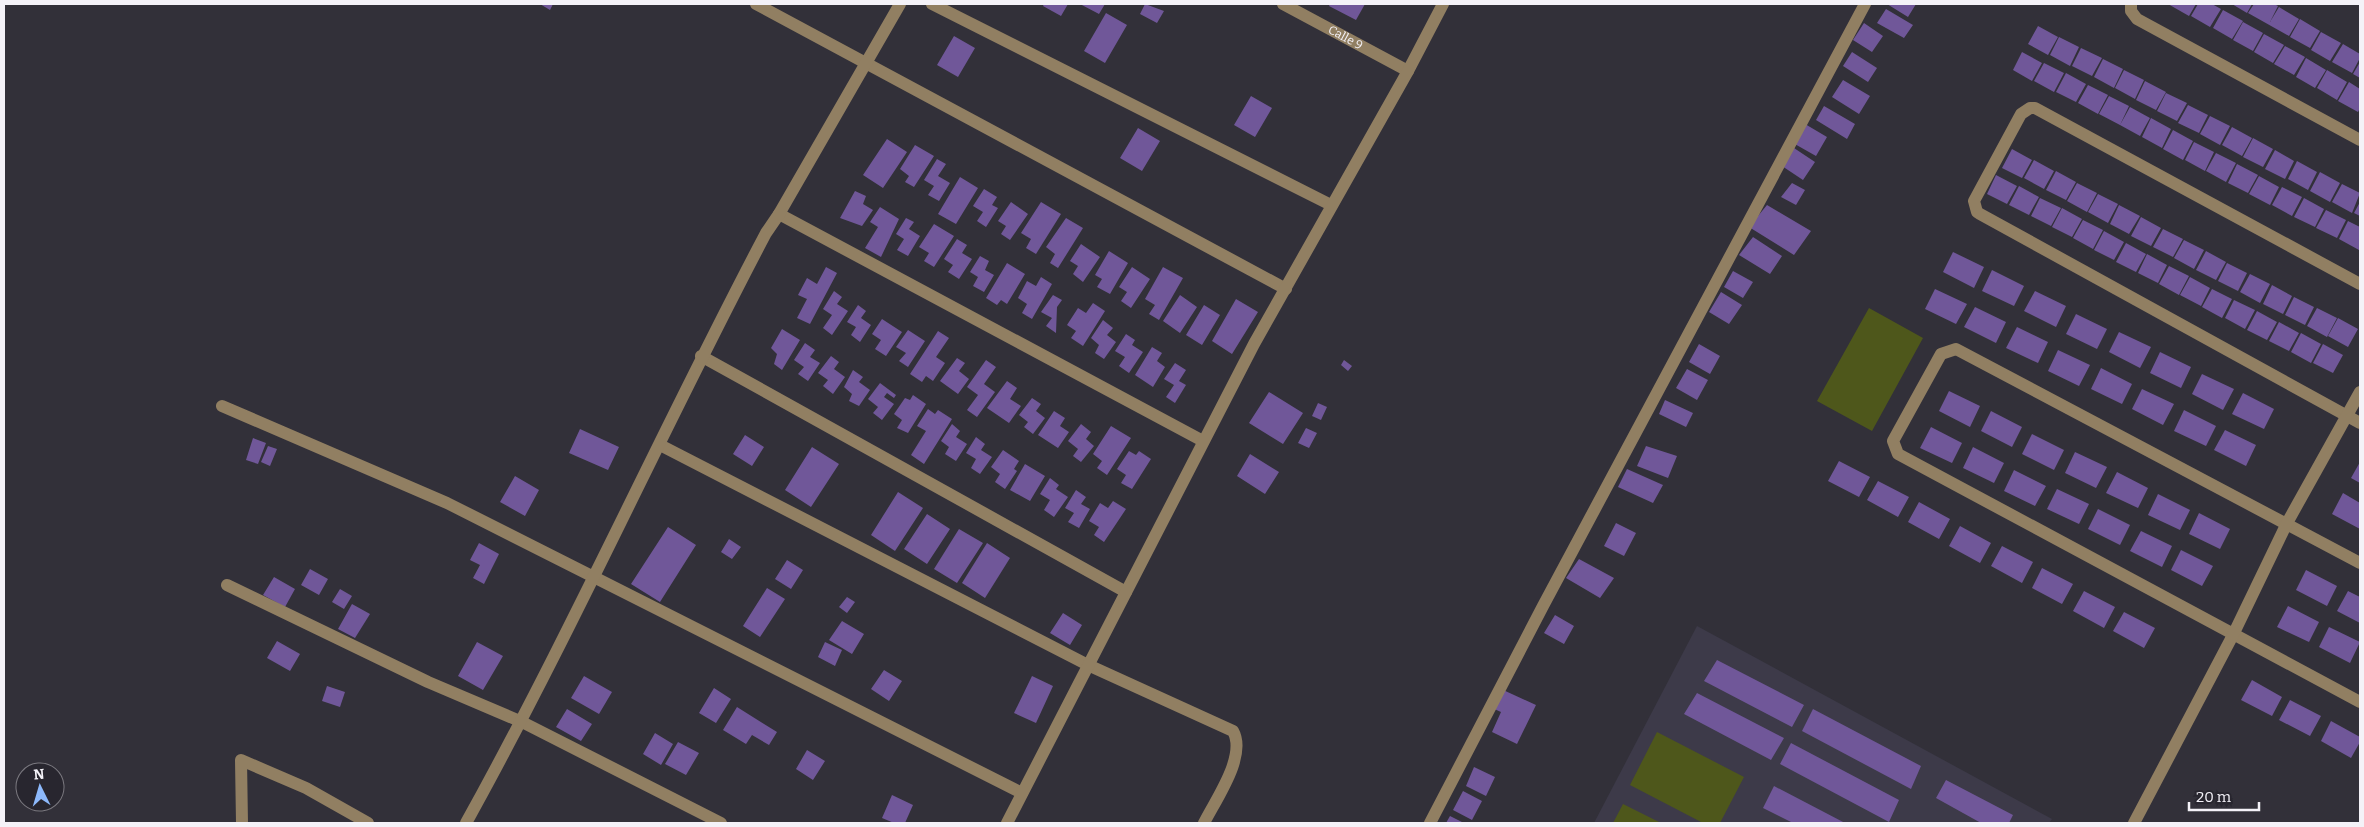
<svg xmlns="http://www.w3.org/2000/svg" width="2364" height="827" font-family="Bitter,serif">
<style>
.built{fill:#3d3a49}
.green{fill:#4e571b}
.building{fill:#705799}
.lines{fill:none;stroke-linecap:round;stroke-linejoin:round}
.minor{stroke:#917f62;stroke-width:12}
.labels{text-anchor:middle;stroke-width:4;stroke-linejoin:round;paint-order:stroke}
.street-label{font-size:12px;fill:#f4f2f8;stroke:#28262f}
</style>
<rect width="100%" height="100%" fill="#323039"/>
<!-- built -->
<path class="built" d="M1697,626L2052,819L2049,823H1594Z"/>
<!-- green -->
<path class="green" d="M1869,308L1923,338L1872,431L1817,401Z
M1657,732L1744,777L1720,823H1703L1630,785Z
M1623,804L1661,823H1613Z"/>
<!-- building -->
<path class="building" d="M540,4H553L550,10Z
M1044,4H1068L1061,16L1043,6Z
M1080,4H1105L1099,14Z
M1145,4L1164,11L1157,23L1140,14Z
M1330,4H1365L1356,20L1329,6Z
M1887,4H1916L1908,17Z
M2168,4H2196L2189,16Z
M2198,4H2212L2221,9L2210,27L2191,16Z
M2232,4H2252L2247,13Z
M2254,4H2274L2278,6L2270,22L2279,7L2299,19L2289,36L2248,13Z
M1886,9L1913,25L1904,38L1877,23Z
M2223,10L2243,21L2232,39L2213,28Z
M1106,13L1127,25L1105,63L1084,51Z
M2300,19L2320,31L2310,48L2290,37Z
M2243,22L2263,33L2253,51L2233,40Z
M1864,23L1883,36L1872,52L1853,40Z
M2038,26L2058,37L2048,55L2028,44Z
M2321,32L2341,43L2330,61L2311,50Z
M2264,34L2284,45L2273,63L2254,52Z
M954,36L975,48L958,77L937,65Z
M2059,37L2079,47L2070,66L2050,55Z
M2343,44L2360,54V58L2352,73L2332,62Z
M2285,46L2305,57L2294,75L2274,64Z
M2081,48L2102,58L2092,76L2072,66Z
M1852,52L1877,68L1868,82L1843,66Z
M2022,52L2042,63L2032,81L2013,70Z
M2306,58L2326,70L2315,88L2296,77Z
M2103,59L2123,69L2114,88L2094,77Z
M2360,62V78L2353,74Z
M2044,63L2064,73L2054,92L2034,81Z
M2124,70L2144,80L2135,99L2115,88Z
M2327,70L2347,82L2337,100L2317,88Z
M2066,73L2086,84L2076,102L2056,92Z
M1843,80L1870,96L1859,114L1832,97Z
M2145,81L2166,92L2156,110L2136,100Z
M2349,82L2360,89V108L2358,112L2338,101Z
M2088,85L2108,95L2098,114L2078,103Z
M2166,93L2187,103L2177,121L2157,111Z
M1251,96L1272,108L1255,137L1234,125Z
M2109,96L2129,106L2120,125L2099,114Z
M2188,105L2208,115L2199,133L2178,123Z
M1824,106L1855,124L1847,139L1816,120Z
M2130,107L2150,118L2140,136L2120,125Z
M2210,116L2230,126L2220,145L2200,134Z
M2151,118L2171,129L2162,148L2142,137Z
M1805,124L1827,137L1816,156L1793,143Z
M2232,127L2252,138L2242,156L2222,145Z
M1138,128L1160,141L1142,171L1120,158Z
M2173,130L2193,141L2183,160L2163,149Z
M2253,138L2273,149L2263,167L2243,157Z
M887,139L907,152L883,188L863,175Z
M2194,142L2214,152L2205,171L2185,160Z
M915,145L934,156L914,187L905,182L909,176L900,169Z
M1794,148L1815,162L1803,180L1782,166Z
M2012,149L2032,160L2022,178L2002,168Z
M2275,150L2294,161L2285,179L2265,169Z
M2216,153L2236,163L2226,182L2206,171Z
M937,159L946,164L938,176L950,183L939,201L928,195L934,186L924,180Z
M2034,160L2054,171L2044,189L2024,178Z
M2297,161L2317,172L2308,190L2288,179Z
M2237,164L2258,175L2248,193L2228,183Z
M2056,171L2076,182L2066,200L2046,190Z
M2320,172L2340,183L2330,202L2310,191Z
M1996,175L2017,186L2007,204L1987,194Z
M2259,176L2279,187L2270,205L2249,194Z
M960,177L978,188L956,224L938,214Z
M1792,183L1805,190L1796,205L1781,197Z
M2077,183L2097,193L2087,212L2067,201Z
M2342,184L2360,193L2352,213L2332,202Z
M2019,186L2039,197L2029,215L2009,205Z
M2282,187L2302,197L2292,216L2272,205Z
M984,189L997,197L992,205L998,208L986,227L977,221L983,212L973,206Z
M855,191L866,196L863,204L873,210L862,226L840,218Z
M2098,194L2118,204L2108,223L2088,212Z
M2040,198L2061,208L2051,226L2031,216Z
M2304,198L2324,209L2315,227L2294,217Z
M1011,202L1028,214L1010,240L1001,234L1006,226L998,221Z
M1041,202L1061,214L1036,254L1026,248L1031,239L1021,233Z
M2360,202V216L2354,213Z
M1767,205L1811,231L1794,255L1749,227Z
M2119,205L2140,216L2129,234L2110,224Z
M880,207L899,219L881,257L865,248L878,227L870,222Z
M2062,208L2082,219L2072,237L2052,227Z
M2326,210L2346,220L2337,238L2316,228Z
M2141,217L2161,228L2151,246L2131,236Z
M906,218L914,222L909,229L920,236L908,256L897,250L904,239L896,234Z
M1066,218L1083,228L1058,268L1050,263L1055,254L1046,247Z
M2083,220L2103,230L2093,249L2073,238Z
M2348,221L2360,227L2359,250L2339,239Z
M934,224L954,236L934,267L924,261L929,253L919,247Z
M2163,229L2183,239L2173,257L2153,247Z
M2104,231L2124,242L2114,260L2094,250Z
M1753,237L1782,256L1770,274L1739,255Z
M957,239L967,245L962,253L972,259L959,279L948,272L953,265L944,259Z
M2184,240L2204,250L2194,269L2174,258Z
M2126,243L2146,254L2136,272L2116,262Z
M1081,244L1100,257L1083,282L1073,274L1078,266L1070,261Z
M1109,251L1128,263L1110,294L1097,287L1102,279L1095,275Z
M2206,251L2226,262L2216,280L2196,270Z
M1953,252L1984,267L1974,288L1943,272Z
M2147,254L2167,265L2158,283L2138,273Z
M980,256L989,261L985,270L994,275L984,292L973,286L978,277L970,272Z
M1007,263L1025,274L1007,304L1001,300L997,305L986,298Z
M2227,263L2247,273L2238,291L2218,281Z
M2169,266L2189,276L2179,295L2159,284Z
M826,267L837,273L810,324L797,318L807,299L798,295L807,278L817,284Z
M1132,267L1150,279L1131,308L1121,301L1127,292L1119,287Z
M1163,267L1183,278L1159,320L1149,314L1155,305L1145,299Z
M1992,270L2024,286L2014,306L1982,291Z
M1733,271L1753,282L1743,298L1724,287Z
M2250,274L2270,284L2260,303L2240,292Z
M1041,277L1052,284L1032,319L1022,313L1027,304L1018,298L1027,281L1036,286Z
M2190,277L2210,288L2201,306L2180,295Z
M2272,285L2292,296L2283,314L2263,304Z
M1935,289L1967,304L1956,324L1925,309Z
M2212,289L2232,299L2222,318L2202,307Z
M834,291L842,297L837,304L848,311L832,335L823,328L832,315L823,309Z
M2035,291L2066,306L2056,327L2024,311Z
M1721,292L1742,305L1729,324L1709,312Z
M1053,295L1062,300L1057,307L1056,333L1046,326L1052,318L1041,312Z
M1180,295L1197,307L1180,333L1163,321Z
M2294,297L2314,307L2305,325L2285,315Z
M1236,299L1258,312L1232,354L1212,341Z
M2234,300L2255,310L2245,329L2225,318Z
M1093,303L1105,311L1083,346L1071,338L1076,331L1067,325L1078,308L1086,313Z
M858,305L866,311L861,318L871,325L860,342L851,335L856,327L847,322Z
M1204,305L1220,315L1202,345L1186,335Z
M1975,307L2006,322L1996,343L1964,327Z
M2317,308L2337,318L2327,337L2307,326Z
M2257,311L2277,322L2267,340L2247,330Z
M2076,314L2107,329L2097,349L2066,334Z
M2338,318L2358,329L2348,347L2328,336Z
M882,319L902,332L886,356L875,349L881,340L872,334Z
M1103,320L1113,328L1107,335L1116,342L1104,359L1095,353L1099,345L1091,338Z
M2279,322L2299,333L2289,351L2269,341Z
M2017,327L2048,342L2038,363L2006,348Z
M782,329L800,340L782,370L774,364L777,354L771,348Z
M908,330L925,341L908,367L899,361L906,353L896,347Z
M938,331L949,338L936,357L945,363L933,381L926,376L922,382L910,374Z
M2119,332L2151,347L2140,368L2109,352Z
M2301,333L2321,344L2311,363L2291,352Z
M1126,334L1135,340L1132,345L1143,352L1129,373L1119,366L1125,357L1115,351Z
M805,343L815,350L810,357L820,363L808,381L798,374L804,367L794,360Z
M1699,344L1720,356L1710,374L1689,362Z
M2323,344L2343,355L2333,373L2313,363Z
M1152,347L1162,353L1157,361L1165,367L1153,387L1135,375Z
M2058,350L2090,365L2079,386L2048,371Z
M2160,352L2191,367L2181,388L2150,373Z
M831,356L839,362L834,369L845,377L833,394L823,386L828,380L818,373Z
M957,358L965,363L959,371L969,379L958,394L940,381Z
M986,360L996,367L984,384L995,392L977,417L967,410L978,395L967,387Z
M1344,360L1352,366L1348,371L1341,365Z
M1175,363L1186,370L1179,381L1186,385L1175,403L1166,397L1174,385L1164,379Z
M2101,368L2132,384L2122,404L2091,389Z
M1687,369L1708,380L1697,400L1676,388Z
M853,370L863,377L859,382L870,390L859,406L849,401L852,394L844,387Z
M2202,374L2234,389L2223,410L2192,394Z
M1007,381L1017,388L1010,399L1021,406L1009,423L987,408Z
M880,383L896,395L894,398L887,393L884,397L894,404L882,420L873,413L878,407L868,399Z
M2142,389L2174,404L2163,425L2132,409Z
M1949,391L1980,406L1970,427L1939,411Z
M1269,392L1303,413L1283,444L1249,423Z
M2243,393L2274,409L2264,429L2232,414Z
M913,395L926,404L908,433L897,428L902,420L894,414L905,398L910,400Z
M1032,398L1041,404L1036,411L1045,418L1033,434L1024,427L1028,422L1019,415Z
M1665,400L1693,413L1686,427L1659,414Z
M1318,403L1327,407L1321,420L1312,416Z
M928,409L935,414L938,410L952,419L924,464L911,455L926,431L917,426Z
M2184,410L2216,426L2206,446L2174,431Z
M1054,411L1065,418L1060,426L1069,432L1058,448L1038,435Z
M1991,411L2022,427L2012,447L1981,431Z
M952,424L960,431L956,437L967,444L956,461L945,454L949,447L941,441Z
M1081,424L1091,432L1086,439L1094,446L1081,462L1073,456L1078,449L1068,441Z
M1111,426L1131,438L1107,475L1097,468L1102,461L1093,454Z
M1931,427L1962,443L1952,463L1920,448Z
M1306,428L1317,433L1309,448L1298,443Z
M580,429L619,447L608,470L569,453Z
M2225,430L2256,445L2246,466L2214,450Z
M2032,434L2064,450L2054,470L2022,454Z
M745,435L764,447L752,466L733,454Z
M976,437L985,444L981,450L992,457L980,474L971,468L976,459L966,453Z
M253,438L266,443L258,464L246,460Z
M268,446L277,449L270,466L261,462Z
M1646,446L1677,456L1668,478L1637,466Z
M812,447L839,464L811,507L785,490Z
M1973,447L2004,463L1994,483L1963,468Z
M1003,450L1019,461L1014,469L1017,471L1005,489L995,482L1000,474L991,467Z
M1129,451L1136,455L1139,451L1151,459L1132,489L1121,483L1126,475L1117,469Z
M2075,452L2107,467L2096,488L2065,473Z
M1250,454L1279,472L1265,494L1237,476Z
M1839,461L1870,477L1859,497L1828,481Z
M2360,462V483L2351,478Z
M1025,464L1045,476L1030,501L1010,490Z
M1627,469L1663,485L1653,503L1618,487Z
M2014,470L2046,486L2035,506L2004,491Z
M2117,472L2148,488L2138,508L2106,493Z
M515,476L539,490L525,516L500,502Z
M1050,478L1059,485L1056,489L1068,497L1054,517L1044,510L1050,500L1040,494Z
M1878,481L1909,497L1898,517L1867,500Z
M2057,489L2089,504L2079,524L2047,509Z
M1076,490L1086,497L1081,504L1090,509L1079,528L1068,522L1074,513L1065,508Z
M898,492L923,508L895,551L871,535Z
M2343,493L2360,503V529L2332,514Z
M2158,494L2190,510L2180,530L2148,515Z
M1113,501L1126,509L1104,542L1094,535L1099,527L1089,521L1100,503L1108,508Z
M1919,502L1950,519L1939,539L1908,522Z
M2098,509L2130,525L2120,545L2088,529Z
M2199,513L2230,529L2220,549L2189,534Z
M927,514L950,529L927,564L904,549Z
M1616,523L1636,533L1624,556L1604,546Z
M1960,526L1991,543L1980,563L1949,546Z
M668,527L696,545L660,602L631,584Z
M959,529L983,543L957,583L934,569Z
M2141,531L2172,546L2162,567L2130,551Z
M729,539L741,547L732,559L721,552Z
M479,543L499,554L484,584L473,578L480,565L470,560Z
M987,543L1010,558L985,598L962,583Z
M2002,546L2033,562L2022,583L1991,566Z
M2181,550L2213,566L2202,586L2171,570Z
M1579,559L1614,578L1600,598L1566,578Z
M787,560L803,570L791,589L775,579Z
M2042,568L2073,584L2062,604L2032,588Z
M310,569L328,579L319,595L301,585Z
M2306,570L2337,586L2327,606L2296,590Z
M274,577L295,589L285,607L263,595Z
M767,588L785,599L760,637L743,626Z
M340,589L352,596L344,609L332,602Z
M2084,591L2115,607L2104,628L2073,611Z
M2348,591L2360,597V623L2337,611Z
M847,597L855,602L847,613L839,607Z
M352,604L370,614L355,638L338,629Z
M2288,606L2319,622L2309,642L2277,627Z
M2124,612L2155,628L2144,648L2113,631Z
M1063,613L1082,625L1070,645L1050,633Z
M1555,615L1574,626L1564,644L1544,633Z
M842,621L864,634L852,654L829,640Z
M2329,627L2360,642L2350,663L2319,647Z
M277,641L300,654L290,671L267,658Z
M477,642L503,656L483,690L458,676Z
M825,642L842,650L835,666L818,657Z
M1717,660L1804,705L1792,727L1704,681Z
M884,670L902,681L889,701L871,689Z
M584,676L612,692L599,714L571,698Z
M1032,676L1053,686L1036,723L1014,713Z
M2252,680L2282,697L2272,716L2241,700Z
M327,686L345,692L340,707L322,701Z
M714,688L731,699L716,723L699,713Z
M1501,689L1536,705L1517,744L1492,732L1501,712L1492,708Z
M1697,693L1784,738L1771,760L1684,714Z
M2290,700L2321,716L2310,736L2279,720Z
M737,707L777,732L769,745L752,735L746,744L723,730Z
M567,709L592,724L581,741L556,727Z
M1813,709L1921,766L1911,789L1802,731Z
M2331,721L2360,737V742L2351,758L2321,741Z
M655,733L673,744L661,765L643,754Z
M678,742L699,753L686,775L665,764Z
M1791,743L1899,800L1889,822L1780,764Z
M807,750L825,761L813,780L796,769Z
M1474,767L1495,777L1486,796L1466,786Z
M1946,780L2013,815L2009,823H1981L1936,798Z
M1774,786L1845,823H1793L1763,808Z
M1463,791L1482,801L1472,820L1453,810Z
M892,795L913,805L905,823H894L882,818Z
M1450,816L1464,823H1446Z"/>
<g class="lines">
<!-- minor -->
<g class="minor">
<path d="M756,4L1286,289"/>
<path d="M932,4L1331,205"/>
<path id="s1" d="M1283,4L1408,71"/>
<path d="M2131,4V11L2137,19L2360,140"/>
<path d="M779,214L1203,441"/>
<path d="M2360,284L2035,108H2030L2021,114L1974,201L1977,212L1980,214L2360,423"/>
<path d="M701,356L1126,592"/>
<path d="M222,406L447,503L1022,793"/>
<path d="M660,445L1088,665L1233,731C1247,756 1216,799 1204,823"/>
<path d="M2360,563L1956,349L1941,354L1893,441L1898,454L2360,702"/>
<path d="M227,585L428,682L522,722L721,823"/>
<path d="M242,823L241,760L306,788L368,823"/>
<path d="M466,823C573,630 663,428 766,233L779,214L900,4"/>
<path d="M1007,823L1254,344L1408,71L1443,4"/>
<path d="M1430,823L1543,606L1865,4"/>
<path d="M2134,823L2233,635L2287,523L2360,392"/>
</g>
</g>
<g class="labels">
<!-- street labels -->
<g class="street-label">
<text dy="4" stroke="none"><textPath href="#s1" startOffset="71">Calle 9</textPath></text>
</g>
</g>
<!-- border -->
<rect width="2364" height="827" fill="none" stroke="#f4f2f8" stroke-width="10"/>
<!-- north arrow -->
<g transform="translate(40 787) rotate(355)"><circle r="24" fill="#28262f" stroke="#7a787f"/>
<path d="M0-4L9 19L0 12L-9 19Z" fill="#8db9fc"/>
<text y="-8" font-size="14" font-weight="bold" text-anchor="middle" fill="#f4f2f8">N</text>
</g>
<!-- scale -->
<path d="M2189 802v8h70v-8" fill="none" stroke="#f4f2f8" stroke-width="2.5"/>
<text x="2196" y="802" font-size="15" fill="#f4f2f8" stroke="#28262f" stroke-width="4" paint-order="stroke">20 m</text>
</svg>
